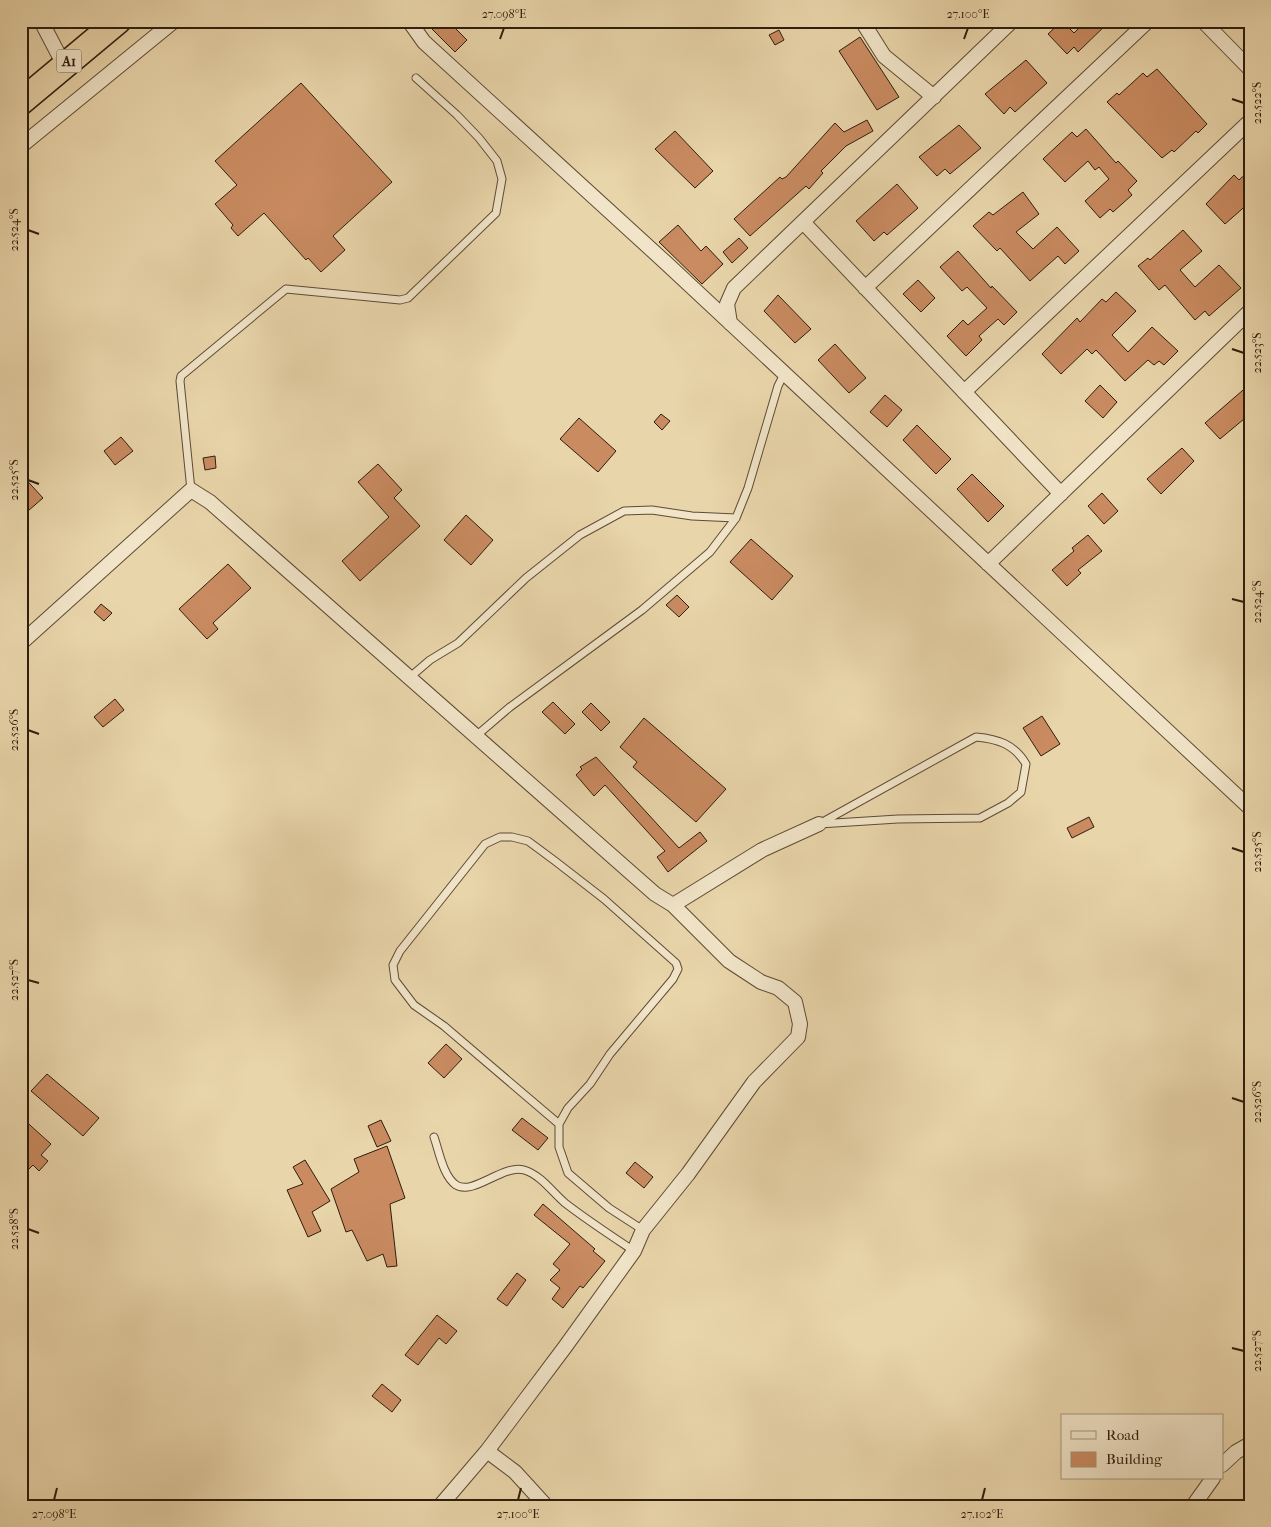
<svg xmlns="http://www.w3.org/2000/svg" width="1271" height="1527" font-family="'IM FELL French Canon',serif">
<style>
.building{fill:#ca8b61;stroke:#2e1d0d}
.lines{fill:none;stroke-linecap:round;stroke-linejoin:round}
.lane-casing{stroke:#5d4b34;stroke-width:9}
.street-casing{stroke:#5d4b34;stroke-width:16}
.highway-casing{stroke:#2e1d0d;stroke-width:28}
.lane{stroke:#f1e4c8;stroke-width:7}
.street{stroke:#f1e4c8;stroke-width:14}
.highway{stroke:#e9d5aa;stroke-width:25}
.ticks{fill:none;stroke:#2e1d0d;stroke-width:2}
.labels{text-anchor:middle;stroke-width:4;stroke-linejoin:round;paint-order:stroke}
.shield{fill:#f1e4c8;stroke:#685945;stroke-width:1}
.shield-label{font-size:14px;font-weight:bold;fill:#2e1d0d}
.neatline{fill:none;stroke:#2e1d0d;stroke-width:2}
.ticks-label{font-size:12px;text-anchor:middle;fill:#2e1d0d}
</style>
<rect width="100%" height="100%" fill="#e9d5aa"/>
<filter id="stains"><feTurbulence type="fractalNoise" baseFrequency=".004" numOctaves="4"/><feColorMatrix values="0 0 0 0 .2 0 0 0 0 .09 0 0 0 0 .02 0 0 0 .5 -.17"/></filter>
<radialGradient id="worn" r=".72"><stop offset=".6" stop-color="#630" stop-opacity="0"/><stop offset="1" stop-color="#630" stop-opacity=".3"/></radialGradient>
<!-- building -->
<path class="building" d="M424,21H448L467,40L455,52Z
M1062,21L1074,33L1086,21H1110L1078,52L1074,47L1067,54L1048,34Z
M779,30L784,40L775,45L769,35Z
M860,37L899,97L877,110L839,51Z
M1026,60L1047,83L1015,112L1010,107L1004,114L985,94Z
M1157,69L1207,124L1198,133L1196,131L1174,152L1172,150L1162,158L1107,102L1117,93L1119,95L1143,73L1147,77Z
M301,83L392,182L333,236L345,250L321,272L308,258L306,260L264,213L238,236L231,228L233,225L215,204L237,185L215,161Z
M867,120L873,131L846,146L821,171L823,173L809,189L806,186L750,236L734,219L780,177L782,179L786,177L835,123L844,132Z
M959,125L981,148L950,174L945,169L937,176L919,157Z
M1086,129L1116,163L1118,161L1137,181L1128,190L1132,195L1113,212L1110,209L1100,218L1085,201L1109,179L1099,167L1095,170L1088,161L1065,182L1043,159L1072,132L1077,137Z
M675,131L713,171L695,188L655,149Z
M1250,170V202L1225,224L1206,204L1234,175L1239,180Z
M897,184L918,208L887,235L884,232L874,241L856,221Z
M1023,192L1039,214L1016,232L1033,249L1057,227L1079,251L1065,264L1058,256L1030,281L1000,248L997,251L973,226L989,212L993,215Z
M678,225L701,251L706,246L723,264L702,284L659,242Z
M1183,230L1202,251L1180,270L1195,287L1219,265L1241,288L1209,316L1205,311L1195,320L1165,285L1159,290L1138,266L1148,258L1150,260Z
M739,238L748,248L732,263L723,252Z
M958,251L991,288L992,286L1017,312L1004,325L998,319L979,336L982,340L966,356L947,336L963,320L968,325L987,308L967,287L962,291L940,267Z
M918,280L935,298L921,312L903,294Z
M1116,292L1136,311L1112,335L1128,352L1152,327L1178,351L1164,365L1159,361L1154,365L1148,360L1125,381L1096,350L1092,354L1087,349L1061,374L1042,354L1077,318L1080,322L1102,299L1106,302Z
M778,295L811,329L795,343L764,311Z
M835,344L866,378L849,393L818,360Z
M1250,384V414L1220,439L1205,423Z
M1100,385L1117,402L1103,418L1085,401Z
M885,395L902,410L887,427L870,412Z
M661,414L670,421L662,430L654,422Z
M579,418L616,451L598,472L560,439Z
M917,425L951,459L936,474L903,440Z
M121,437L133,451L115,465L104,451Z
M1182,448L1194,461L1161,494L1147,479Z
M215,456L216,468L205,470L203,458Z
M378,464L402,490L394,498L420,526L360,581L342,561L389,517L358,482Z
M21,474L43,498L21,517Z
M972,474L1004,506L988,522L957,489Z
M1102,493L1118,511L1104,524L1088,506Z
M466,515L493,540L471,565L444,540Z
M1088,535L1102,551L1078,570L1081,573L1067,586L1052,570L1074,551L1072,548Z
M751,539L793,576L772,600L730,562Z
M228,564L251,588L213,623L218,629L207,639L179,609Z
M677,595L689,607L679,617L666,605Z
M101,604L112,613L104,621L94,612Z
M115,699L124,710L103,727L94,717Z
M553,702L575,724L565,734L542,712Z
M591,703L610,722L601,731L582,712Z
M1042,716L1060,744L1041,756L1023,728Z
M644,718L726,789L696,822L633,767L637,762L620,747Z
M596,757L679,848L700,832L707,841L668,872L657,857L665,851L605,785L594,796L576,775L582,769L580,767Z
M1089,817L1094,827L1072,838L1067,828Z
M446,1044L462,1059L444,1078L428,1063Z
M47,1074L99,1118L83,1136L31,1091Z
M21,1117L51,1144L41,1155L48,1161L39,1171L33,1165L21,1177Z
M522,1118L548,1138L538,1150L512,1130Z
M381,1120L391,1141L377,1147L368,1126Z
M387,1146L405,1198L390,1204L397,1266L387,1267L383,1254L367,1261L352,1230L346,1232L331,1189L359,1172L354,1159Z
M305,1160L330,1201L312,1212L321,1231L308,1237L287,1190L303,1184L293,1167Z
M635,1162L653,1177L644,1188L626,1173Z
M543,1204L595,1249L593,1251L605,1261L583,1288L580,1286L563,1308L552,1299L560,1288L550,1280L560,1270L553,1264L570,1244L534,1215Z
M517,1273L526,1280L507,1306L497,1299Z
M437,1315L457,1331L446,1344L439,1338L418,1365L405,1355Z
M382,1384L401,1400L392,1412L372,1396Z"/>
<g class="lines">
<!-- lane casing -->
<g class="lane-casing">
<path id="lane" d="M191,490L180,381L181,376L286,289L400,300L408,298L496,213L502,179L497,161L479,138L457,115L416,78
M409,678L430,660L458,643L526,578L580,535L624,511L652,510L692,516L736,518
M476,736L510,707L642,610L710,552L736,518L748,488L778,386L784,374
M976,737C998,739 1014,744 1026,764L1021,792L1008,803L980,818L898,819L819,824Z
M559,1124L444,1026L414,1005L395,980L393,965L400,951L485,844L500,837H512L528,841L555,861L604,899L676,963L678,969L673,979L610,1054L590,1084L568,1108L559,1124V1147L568,1173L609,1208L643,1230
M434,1137C439,1151 443,1176 456,1185C473,1196 503,1164 524,1170C541,1175 552,1192 565,1203C587,1220 610,1235 634,1251"/>
</g>
<!-- street casing -->
<g class="street-casing">
<path id="street" d="M41,21L64,65
M409,21L424,42L665,262L1250,808
M862,21L884,56L934,97
M1203,21L1250,69
M21,146L174,21
M803,222L1061,494
M865,288L1148,21
M730,323L727,304L734,288L1012,21
M964,392L1250,121
M988,564L1250,311
M21,643L191,490L210,502L655,894L673,905L729,961L761,982L778,988L795,1002L800,1024L798,1037L754,1082L688,1174L643,1230L634,1251L565,1347L487,1451L440,1506
M673,905L762,850L819,824
M487,1451L515,1472L546,1506
M1222,1465L1236,1452L1250,1444
M1193,1506L1213,1478"/>
</g>
<!-- highway casing -->
<g class="highway-casing">
<path id="highway" d="M21,102L118,21"/>
</g>
<!-- lane -->
<use href="#lane" class="lane"/>
<!-- street -->
<use href="#street" class="street"/>
<!-- highway -->
<use href="#highway" class="highway"/>
</g>
<!-- ticks -->
<path class="ticks" d="M500,39L504,28M964,39L968,28M1232,99L1244,103M28,230L39,234M1232,349L1244,353M28,480L39,484M1232,599L1244,602M28,730L39,734M1232,848L1244,852M28,980L39,983M1232,1098L1244,1102M28,1229L39,1233M1232,1348L1244,1351M54,1500L57,1488M518,1500L521,1488M982,1500L985,1488"/>
<g class="labels">
<!-- shield labels -->
<rect class="shield" x="56.5" y="49.5" width="25" height="23" rx="4"/>
<g class="shield-label">
<text x="69" y="66">A1</text>
</g>
</g>
<!-- margin -->
<rect width="1271" height="1527" fill="none" stroke="#e9d5aa" stroke-width="55"/>
<!-- legend -->
<rect x="1061" y="1414" width="162" height="65" fill="#f1e4c8" stroke="#a3947d"/>
<rect x="1071" y="1431" width="25" height="8" fill="#f1e4c8" stroke="#a3947d"/>
<text x="1106" y="1440" font-size="15" fill="#2e1d0d">Road</text>
<rect x="1071" y="1452" width="25" height="15" fill="#ca8b61" stroke="#a3947d"/>
<text x="1106" y="1464" font-size="15" fill="#2e1d0d">Building</text>
<rect x="28" y="28" width="1216" height="1472" class="neatline"/>
<g class="ticks-label">
<text x="504" y="18">27.098°E</text>
<text x="968" y="18">27.100°E</text>
<text transform="translate(1257 103) rotate(-90)" y="4">22.522°S</text>
<text transform="translate(14 230) rotate(-90)" y="4">22.524°S</text>
<text transform="translate(1257 353) rotate(-90)" y="4">22.523°S</text>
<text transform="translate(14 480) rotate(-90)" y="4">22.525°S</text>
<text transform="translate(1257 602) rotate(-90)" y="4">22.524°S</text>
<text transform="translate(14 730) rotate(-90)" y="4">22.526°S</text>
<text transform="translate(1257 852) rotate(-90)" y="4">22.525°S</text>
<text transform="translate(14 980) rotate(-90)" y="4">22.527°S</text>
<text transform="translate(1257 1102) rotate(-90)" y="4">22.526°S</text>
<text transform="translate(14 1229) rotate(-90)" y="4">22.528°S</text>
<text transform="translate(1257 1351) rotate(-90)" y="4">22.527°S</text>
<text x="54" y="1518">27.098°E</text>
<text x="518" y="1518">27.100°E</text>
<text x="982" y="1518">27.102°E</text>
</g>
<rect width="100%" height="100%" filter="url(#stains)"/>
<rect width="100%" height="100%" fill="url(#worn)"/>
</svg>
